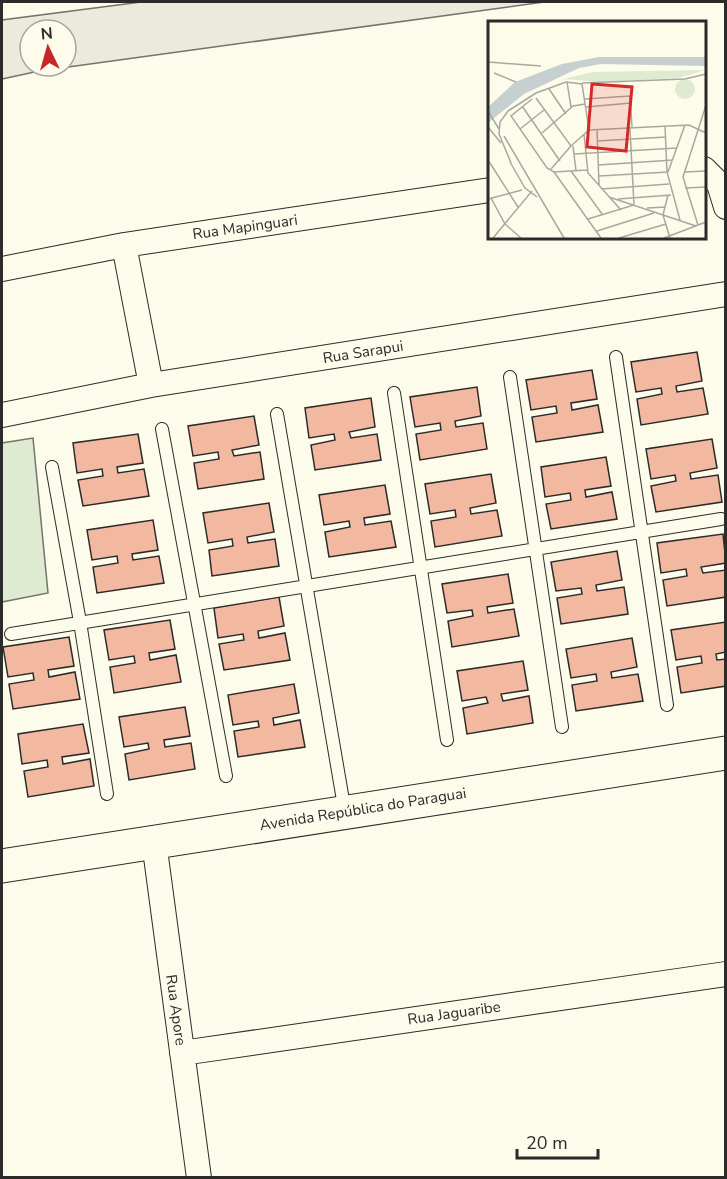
<svg xmlns="http://www.w3.org/2000/svg" width="727" height="1179" font-family="'Nunito Sans',sans-serif">
<style>
.green{fill:#deebd1;stroke:#74746e;stroke-width:1.5}
.parking{fill:#eceadb;stroke:#74746e;stroke-width:1.5;fill-rule:evenodd}
.building{fill:#f2b8a0;stroke:#2b2b2b;stroke-width:1.5}
.lines{fill:none;stroke-linecap:round;stroke-linejoin:round}
.lane-casing{stroke:#2b2b2b;stroke-width:14}
.street-casing{stroke:#2b2b2b;stroke-width:26}
.secondary-casing{stroke:#2b2b2b;stroke-width:35}
.lane{stroke:#fdfbea;stroke-width:12}
.street{stroke:#fdfbea;stroke-width:24}
.secondary{stroke:#fdfbea;stroke-width:33}
.labels{text-anchor:middle;stroke-width:4.5;stroke-linejoin:round;paint-order:stroke}
.street-label{font-size:15px;fill:#2b2b2b;stroke:#fdfbea}
.inset-road{fill:none;stroke:#a9a89e;stroke-width:1.5}
.view{fill:#d62828;fill-opacity:0.15;stroke:#d62828;stroke-width:3}
.inset-edge{fill:none;stroke:#2b2b2b;stroke-width:3}
</style>
<rect width="100%" height="100%" fill="#fdfbea"/>
<!-- green -->
<path class="green" d="M33,438L48,593L2,602V443Z"/>
<!-- parking -->
<path class="parking" d="M141,2H544L39,71L2,79V20ZM30,30H66V66H30Z"/>
<!-- building -->
<path class="building" d="M697,352L702,381L676,386L677,392L703,388L708,414L641,425L637,399L662,394L661,388L636,392L631,362Z
M592,370L597,399L571,403L572,410L598,405L603,432L536,442L532,417L557,413L556,406L531,410L526,380Z
M477,387L481,416L455,421L456,427L483,423L487,449L420,460L416,434L441,430L440,423L415,427L410,397Z
M371,398L375,427L349,432L351,438L377,434L381,460L315,470L311,445L335,440L334,434L309,438L305,408Z
M254,416L259,445L232,450L234,456L260,452L264,479L198,489L194,463L219,459L218,452L193,456L188,426Z
M138,434L143,463L117,467L118,473L144,469L149,496L83,506L78,480L103,476L102,469L77,473L73,443Z
M712,439L717,468L690,473L691,479L718,475L722,502L656,512L651,486L676,481L675,475L651,479L646,449Z
M606,457L611,486L585,490L586,497L612,492L617,519L551,529L546,504L571,500L570,493L545,497L541,467Z
M491,474L496,503L470,508L471,514L497,510L502,536L435,547L431,521L456,517L455,510L430,514L425,484Z
M385,485L390,514L364,518L365,525L391,521L396,547L329,557L325,532L350,527L349,521L324,525L319,495Z
M269,503L274,532L247,537L248,543L275,539L279,566L212,576L209,550L233,546L232,539L208,543L203,513Z
M153,520L158,550L132,554L133,560L159,556L164,583L97,593L93,567L118,563L117,556L92,560L87,530Z
M723,534L726,563L701,567L703,573L726,570V597L667,606L663,580L687,576L686,569L661,573L657,543Z
M617,551L622,580L596,585L597,591L624,587L628,614L561,624L557,598L582,594L581,588L556,591L551,562Z
M508,574L513,603L487,607L488,613L514,609L519,636L452,647L448,621L473,616L472,610L447,613L442,584Z
M279,597L284,626L258,631L259,638L285,633L290,660L224,670L219,644L244,640L243,634L218,638L214,608Z
M170,620L175,649L149,653L150,660L176,655L181,682L114,693L110,667L135,663L134,656L109,660L104,630Z
M726,622V652L716,654L717,660L726,659V686L681,693L677,667L702,663L701,656L676,660L671,630Z
M69,637L74,666L48,670L49,677L75,672L80,699L13,709L9,684L34,680L33,673L8,677L3,647Z
M632,638L637,667L611,672L612,678L638,674L643,701L576,711L572,685L597,681L596,674L571,678L566,649Z
M523,661L528,690L501,694L503,701L529,696L533,723L467,734L463,708L488,703L486,697L462,701L457,671Z
M294,684L299,713L273,718L274,725L300,720L305,747L238,757L234,731L259,727L258,721L233,725L228,695Z
M185,707L190,736L164,740L165,747L191,743L195,769L129,780L125,754L149,749L148,743L124,747L119,717Z
M83,724L89,753L62,757L63,764L90,759L94,786L28,797L24,771L48,767L47,760L22,764L18,734Z"/>
<g class="lines">
<!-- lane casing -->
<g class="lane-casing">
<path id="lane" d="M616,357L667,705
M510,377L562,727
M394,393L447,740
M277,414L345,812
M162,429L226,776
M52,467L80,622L107,794
M11,634L721,519"/>
</g>
<!-- street casing -->
<g class="street-casing">
<path id="street" d="M704,169L719,184L726,207
M124,245L151,385
M2,269L124,245L490,190
M2,415L151,385L726,294
M154,842L199,1178
M182,1053L726,974"/>
</g>
<!-- secondary casing -->
<g class="secondary-casing">
<path id="secondary" d="M2,866L726,753"/>
</g>
<!-- lane -->
<use href="#lane" class="lane"/>
<!-- street -->
<use href="#street" class="street"/>
<!-- secondary -->
<use href="#secondary" class="secondary"/>
</g>
<g class="labels">
<!-- street labels -->
<g class="street-label">
<text transform="translate(245 227) rotate(-8)" y="5">Rua Mapinguari</text>
<text transform="translate(363 352) rotate(-9)" y="5">Rua Sarapui</text>
<text transform="translate(363 809) rotate(-9)" y="5">Avenida República do Paraguai</text>
<text transform="translate(176 1010) rotate(82)" y="5">Rua Apore</text>
<text transform="translate(454 1013) rotate(-8)" y="5">Rua Jaguaribe</text>
</g>
</g>
<!-- overview -->
<g transform="translate(488 21)">
<rect width="218" height="218" fill="#fdfbea"/>
<path d="M217,49L191,57L112,61L75,58L105,51ZM187 68a10 10 0 1 1 20 0a10 10 0 1 1-20 0Z" fill="#deebd1"/>
<path d="M111,36H217V45L113,43L91,47L36,73L0,102V86L27,61L74,43Z" fill="#c7d0d0"/>
<path class="inset-road" d="M0,41L53,45M6,52L28,61M79,61L83,86M94,62L197,58L218,53M61,68L78,93M48,77L83,125L101,109L201,104L218,112M44,78L23,95L59,147L66,151L99,149M97,78L142,75L144,106M34,85L72,140M98,86L143,82M0,90L11,108M177,105L179,151L192,199M0,106L13,122M32,108L56,89M109,109L111,164M54,112L85,85L97,83M96,113L100,152L133,189M16,115L76,217M109,120L178,116M85,125L88,150M86,133L189,127M0,139L30,186M22,141L37,167L49,176M23,142L11,113L12,101L20,90L48,72L78,61L94,63L101,109M110,144L185,139M63,148L83,125M83,150L114,193M66,151L113,217M196,151L218,150M111,155L180,151L197,104M197,167L218,166M113,168L181,163M180,174L175,194L182,217M121,176L208,205M3,177L17,203L33,217M0,178L34,169M130,178L183,174M159,187L177,186M100,198L146,184L142,108M210,204L195,156L218,84M109,210L166,192M5,217L44,170M131,217L178,203M176,217L218,201"/>
<path class="view" d="M104,63L144,66L138,130L99,126Z"/>
<rect width="218" height="218" class="inset-edge"/>
</g>
<!-- border -->
<rect width="727" height="1179" fill="none" stroke="#2b2b2b" stroke-width="6"/>
<!-- north arrow -->
<g transform="translate(48 48) rotate(355)"><circle r="28" fill="#fdfbea" stroke="#a9a89e" stroke-width="1.5"/>
<path d="M0-4.5L10 22L0 15L-10 22Z" fill="#c62828"/>
<text y="-9" font-size="16" font-weight="bold" text-anchor="middle" fill="#2b2b2b">N</text>
</g>
<!-- scale -->
<path d="M517 1149v9h81v-9" fill="none" stroke="#2b2b2b" stroke-width="3"/>
<text x="526" y="1149" font-size="18" fill="#2b2b2b" stroke="#fdfbea" stroke-width="4.5" paint-order="stroke">20 m</text>
</svg>
